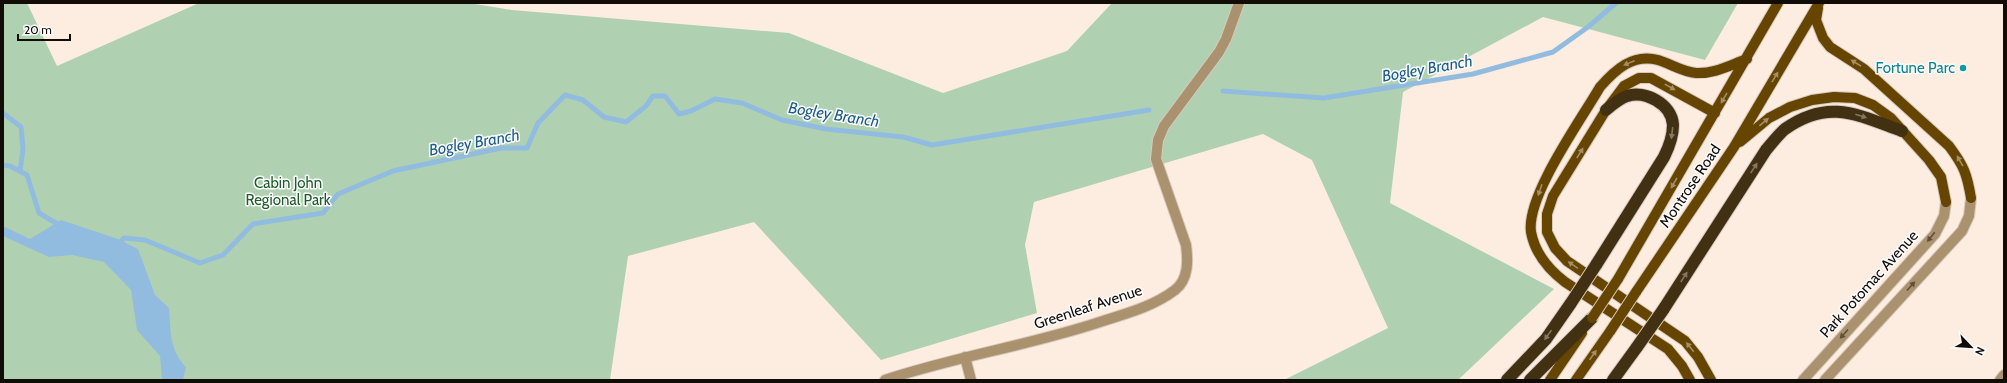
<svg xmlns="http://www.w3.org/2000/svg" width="2007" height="383" font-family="Cabin,sans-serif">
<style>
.green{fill:#afd1b2}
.water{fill:#92bcdf}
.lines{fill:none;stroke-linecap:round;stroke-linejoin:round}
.stream{stroke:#92bcdf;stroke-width:5}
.minor-casing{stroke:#d7c9bd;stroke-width:12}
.major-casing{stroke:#d7c9bd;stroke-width:12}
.highway-casing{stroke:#d7c9bd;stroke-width:14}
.minor{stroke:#a9926d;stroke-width:10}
.major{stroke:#664500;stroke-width:10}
.highway{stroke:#423012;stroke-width:12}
.major-bridge-casing{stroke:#d7c9bd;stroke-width:12;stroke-linecap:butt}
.highway-bridge-casing{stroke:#d7c9bd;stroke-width:14;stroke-linecap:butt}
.major-bridge{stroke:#664500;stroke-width:10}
.highway-bridge{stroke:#423012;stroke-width:12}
.oneway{fill:#a28f65}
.oneway2{fill:#837864}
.oneway3{fill:#5e4f3a}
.culture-dot{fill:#0f9aa8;stroke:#fdfdfd;stroke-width:1.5}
.labels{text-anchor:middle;stroke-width:3;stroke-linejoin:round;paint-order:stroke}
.culture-label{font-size:15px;fill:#0d838f;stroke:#fdfdfd;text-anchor:end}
.park-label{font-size:15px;fill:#1e5a2b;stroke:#fdfdfd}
.street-label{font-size:15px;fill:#120c07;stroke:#fdfdfd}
.water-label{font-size:16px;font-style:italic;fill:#1b5d8a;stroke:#fdfdfd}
</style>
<rect width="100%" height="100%" fill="#fcede0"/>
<!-- green -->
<path class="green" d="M3,3H27L57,66L199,3H469L512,10L789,33L943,93L1067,51L1112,3H1738L1705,60L1543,17L1403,92L1390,203L1554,289L1458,380H1284L1388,328L1312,160L1263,134L1034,202L1025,245L1037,313L881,360L754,222L628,256L610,380H3Z"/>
<!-- water -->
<path class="water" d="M61,220L118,239L138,249L155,295L169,308C171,332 169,349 186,367L183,380H162L160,356L137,330L131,290L104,262L72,255L49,257L3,236V226L30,239Z"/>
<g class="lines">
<!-- stream -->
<path class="stream" d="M1223,91L1324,98L1473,74L1553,52L1588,27L1616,3
M3,113L21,127L23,149L20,171
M3,165L10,166L27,175L39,213L61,226
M117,245L124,238L145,240L200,263L223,255L253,224L323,213L338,194L393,171L501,148H527L538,123L565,95L583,100L604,117L626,122L646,106L653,96H665L679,114L691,111L715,99L742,103L782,120L826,129L903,137L932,145L1149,110"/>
<!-- minor casing -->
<g class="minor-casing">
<path id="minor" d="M965,357L971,380
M885,380C957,356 1032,345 1103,321C1128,313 1154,306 1175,290C1189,279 1188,260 1186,245L1156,159L1158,140L1164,126L1219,52L1226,39L1239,3
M1803,380L1935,234L1944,216L1946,202
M1825,380L1962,231L1969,216L1971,198
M2000,380L2004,375"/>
</g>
<!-- major casing -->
<g class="major-casing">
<path id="major" d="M1818,8L1816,20L1823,38L1830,47L1864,69L1949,146C1964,166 1967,174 1971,198
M1740,142L1769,118L1790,107L1812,100L1834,97L1855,98L1873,105L1891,118L1929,160L1941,177L1946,202
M1618,279L1778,3
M1636,292L1734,147L1819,3
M1550,380L1582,333
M1576,380L1611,330
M1690,380L1682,366L1668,349L1565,282C1548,269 1535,254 1531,232C1526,196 1581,120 1600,87C1615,70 1633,53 1658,60C1671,64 1683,72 1696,73C1715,74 1730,65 1747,59
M1711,380L1698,357L1685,341L1567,261L1555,248L1547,232V214L1553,196L1606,110L1624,86L1639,78H1651L1715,113"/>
</g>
<!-- highway casing -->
<g class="highway-casing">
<path id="highway" d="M1596,265L1664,157C1669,147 1673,136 1673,125C1672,104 1645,90 1627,96C1619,99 1613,104 1606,110
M1663,310L1766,150C1772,143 1778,135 1785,129C1829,98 1858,115 1902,131
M1507,380L1546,339L1571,303
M1530,380L1592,318
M1613,380L1637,347"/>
</g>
<!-- minor -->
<use href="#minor" class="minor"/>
<!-- major -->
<use href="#major" class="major"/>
<!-- highway -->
<use href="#highway" class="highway"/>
<!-- major-bridge casing -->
<g class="major-bridge-casing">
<path id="major-bridge" d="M1592,318L1618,279
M1611,330L1636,292"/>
</g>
<!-- highway-bridge casing -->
<g class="highway-bridge-casing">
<path id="highway-bridge" d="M1571,303L1596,265
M1637,347L1663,310"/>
</g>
<!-- major-bridge -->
<use href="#major-bridge" class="major-bridge"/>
<!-- highway-bridge -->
<use href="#highway-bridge" class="highway-bridge"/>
</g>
<!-- one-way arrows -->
<defs><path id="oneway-solid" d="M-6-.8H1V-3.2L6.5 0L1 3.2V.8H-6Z"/></defs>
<g class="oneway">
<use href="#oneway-solid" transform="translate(1629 63) rotate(158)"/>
<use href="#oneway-solid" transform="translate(1856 63) rotate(-148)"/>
<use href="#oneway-solid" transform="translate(1775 77) rotate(-59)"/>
<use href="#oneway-solid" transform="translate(1670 87) rotate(29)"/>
<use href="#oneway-solid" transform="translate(1724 98) rotate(120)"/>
<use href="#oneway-solid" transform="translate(1764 122) rotate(-40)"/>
<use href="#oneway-solid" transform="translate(1580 153) rotate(-58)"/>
<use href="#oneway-solid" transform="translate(1960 161) rotate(-120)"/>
<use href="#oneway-solid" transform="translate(1674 183) rotate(120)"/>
<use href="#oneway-solid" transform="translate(1540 190) rotate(109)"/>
<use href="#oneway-solid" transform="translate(1573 265) rotate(-146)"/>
<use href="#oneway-solid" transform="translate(1690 347) rotate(-129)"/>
<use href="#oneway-solid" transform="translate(1593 355) rotate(-55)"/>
</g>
<g class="oneway2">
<use href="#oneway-solid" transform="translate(1861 116) rotate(18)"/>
<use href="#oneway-solid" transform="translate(1672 133) rotate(97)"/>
<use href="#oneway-solid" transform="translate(1754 168) rotate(-57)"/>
<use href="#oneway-solid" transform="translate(1684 277) rotate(-57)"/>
<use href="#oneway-solid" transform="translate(1548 335) rotate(126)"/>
</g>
<g class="oneway3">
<use href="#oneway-solid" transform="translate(1931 237) rotate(129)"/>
<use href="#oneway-solid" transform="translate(1911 286) rotate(-48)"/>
<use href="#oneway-solid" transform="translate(1844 334) rotate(132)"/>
</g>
<!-- markers -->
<circle class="culture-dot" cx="1963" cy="68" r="4"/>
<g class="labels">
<!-- culture labels -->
<g class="culture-label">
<text x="1955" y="73">Fortune Parc</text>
</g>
<!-- park labels -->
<g class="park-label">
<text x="288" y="188">Cabin John<tspan x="288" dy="17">Regional Park</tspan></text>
</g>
<!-- street labels -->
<g class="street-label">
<text transform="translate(1690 186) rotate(-56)" y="5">Montrose Road</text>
<text transform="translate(1869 284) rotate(-48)" y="5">Park Potomac Avenue</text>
<text transform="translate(1088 307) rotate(-18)" y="5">Greenleaf Avenue</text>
</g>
<!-- water labels -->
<g class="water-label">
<text transform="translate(1427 68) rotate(-10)" y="6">Bogley Branch</text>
<text transform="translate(834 114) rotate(9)" y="6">Bogley Branch</text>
<text transform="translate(474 142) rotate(-10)" y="6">Bogley Branch</text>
</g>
</g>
<!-- border -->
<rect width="2007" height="383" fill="none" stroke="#120c07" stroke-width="8"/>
<!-- north arrow -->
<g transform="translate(1971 347) rotate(115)" stroke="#fdfdfd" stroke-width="3" paint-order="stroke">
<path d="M0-3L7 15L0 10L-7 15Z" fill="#120c07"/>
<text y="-6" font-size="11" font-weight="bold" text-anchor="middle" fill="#120c07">N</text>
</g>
<!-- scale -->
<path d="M18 34v6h52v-6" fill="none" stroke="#120c07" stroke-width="2"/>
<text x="24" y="34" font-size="12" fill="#120c07" stroke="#fdfdfd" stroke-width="3" paint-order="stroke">20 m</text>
</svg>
